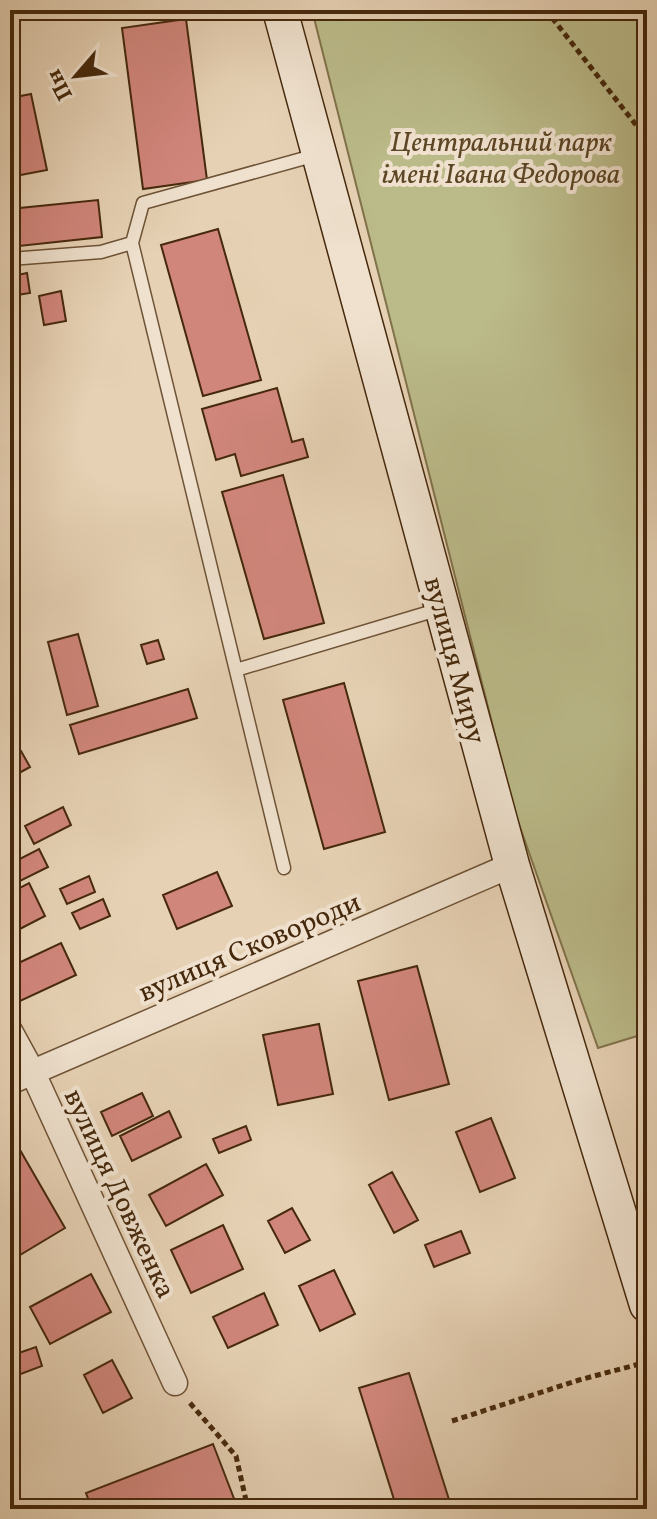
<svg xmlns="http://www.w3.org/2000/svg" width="657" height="1519" font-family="Vollkorn,serif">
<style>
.green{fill:#bbba89;stroke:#80724a;stroke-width:2}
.building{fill:#d1867c;stroke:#46290c;stroke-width:2}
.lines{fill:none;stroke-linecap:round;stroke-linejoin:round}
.service-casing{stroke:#6e5336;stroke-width:15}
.minor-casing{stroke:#6e5336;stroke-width:27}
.secondary-casing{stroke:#46290c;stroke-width:37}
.path{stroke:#46290c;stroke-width:5;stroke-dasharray:6 4;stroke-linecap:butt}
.service{stroke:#efe1ce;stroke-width:12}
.minor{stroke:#efe1ce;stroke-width:24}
.secondary{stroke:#efe1ce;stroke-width:34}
.labels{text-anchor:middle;stroke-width:8;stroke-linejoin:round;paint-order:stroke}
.park-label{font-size:28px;font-style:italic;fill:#5d4625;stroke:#efe1ce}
.street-label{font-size:28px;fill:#46290c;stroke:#efe1ce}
</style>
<rect width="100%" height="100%" fill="#e6d1b4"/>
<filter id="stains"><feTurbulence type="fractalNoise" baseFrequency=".0025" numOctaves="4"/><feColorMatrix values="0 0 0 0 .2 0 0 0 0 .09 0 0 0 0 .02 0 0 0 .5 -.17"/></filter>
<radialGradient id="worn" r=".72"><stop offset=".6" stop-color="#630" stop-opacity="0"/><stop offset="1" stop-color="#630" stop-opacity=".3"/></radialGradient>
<!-- green -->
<path class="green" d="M312,10H647V1033L598,1048L514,810Z"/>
<!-- building -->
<path class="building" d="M10,10H45V12L10,16Z
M186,19L207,180L143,189L122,28Z
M31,94L47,170L10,177V98Z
M98,200L102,237L10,247V209Z
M218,229L261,380L203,396L161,245Z
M27,273L30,293L17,295L13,276Z
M61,291L66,321L44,325L39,296Z
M277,388L292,442L303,439L308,457L241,476L235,454L216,460L202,409Z
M283,475L324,623L264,639L222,492Z
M78,634L98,706L67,715L48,642Z
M158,640L164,659L147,664L141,645Z
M344,683L385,832L324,849L283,700Z
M188,689L197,718L79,754L70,725Z
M21,751L30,767L10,778V757Z
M63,807L71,825L34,844L25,826Z
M39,849L48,867L18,882L10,864Z
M217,872L232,906L177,929L163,895Z
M89,876L95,892L67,904L60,889Z
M29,883L45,916L10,934V893Z
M103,899L110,916L80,929L72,913Z
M61,943L76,975L18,1002L10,984V967Z
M417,966L449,1084L389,1100L358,981Z
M319,1024L333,1094L278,1105L263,1035Z
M142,1093L153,1116L112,1136L101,1112Z
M169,1111L181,1137L132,1161L120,1136Z
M491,1118L515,1178L480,1192L456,1132Z
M246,1126L251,1140L219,1153L213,1139Z
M16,1143L65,1228L10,1261V1146Z
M206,1164L223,1195L166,1226L149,1195Z
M392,1172L418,1220L394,1233L369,1185Z
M292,1208L310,1240L285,1253L268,1221Z
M223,1225L243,1269L191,1293L171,1250Z
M461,1231L470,1253L434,1267L425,1245Z
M334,1270L355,1314L320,1331L299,1286Z
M91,1274L111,1312L50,1344L30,1307Z
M264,1293L278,1325L228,1348L213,1317Z
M36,1347L42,1366L10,1378V1356Z
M112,1360L132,1398L103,1413L84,1375Z
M409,1373L452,1509H397L359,1388Z
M213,1444L238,1509H92L86,1493Z"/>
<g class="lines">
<!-- service casing -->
<g class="service-casing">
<path id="service" d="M10,259L101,252L132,243
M236,670L440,609
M284,868L132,243L143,203L316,155"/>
</g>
<!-- minor casing -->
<g class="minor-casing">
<path id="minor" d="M10,1031L33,1073L175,1383
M10,1082L512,865"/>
</g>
<!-- secondary casing -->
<g class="secondary-casing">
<path id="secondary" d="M280,10L512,865L647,1305"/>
</g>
<!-- path -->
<path class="path" d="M546,10L647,139
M190,1403L236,1456L248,1509
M452,1421L579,1380L647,1362"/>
<!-- service -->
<use href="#service" class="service"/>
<!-- minor -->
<use href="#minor" class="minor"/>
<!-- secondary -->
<use href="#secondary" class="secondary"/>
</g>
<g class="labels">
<!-- park labels -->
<g class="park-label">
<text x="501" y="151">Центральний парк<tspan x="501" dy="32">імені Івана Федорова</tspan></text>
</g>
<!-- street labels -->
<g class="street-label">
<text transform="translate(456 660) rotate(75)" y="10">вулиця Миру</text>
<text transform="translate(249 946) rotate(-23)" y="10">вулиця Сковороди</text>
<text transform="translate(121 1193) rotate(65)" y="10">вулиця Довженка</text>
</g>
</g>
<!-- margin -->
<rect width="657" height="1519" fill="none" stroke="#e6d1b4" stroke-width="40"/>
<rect x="12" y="12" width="633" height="1495" fill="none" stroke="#46290c" stroke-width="4"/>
<rect x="20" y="20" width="617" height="1479" fill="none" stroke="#46290c" stroke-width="2"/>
<!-- north arrow -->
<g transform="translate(76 76) rotate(242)" stroke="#efe1ce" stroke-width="6" paint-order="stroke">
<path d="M0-6L14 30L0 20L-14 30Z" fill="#46290c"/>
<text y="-12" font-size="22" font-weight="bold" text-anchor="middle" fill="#46290c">Пн</text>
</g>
<rect width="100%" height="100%" filter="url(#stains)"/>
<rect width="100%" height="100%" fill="url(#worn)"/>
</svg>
